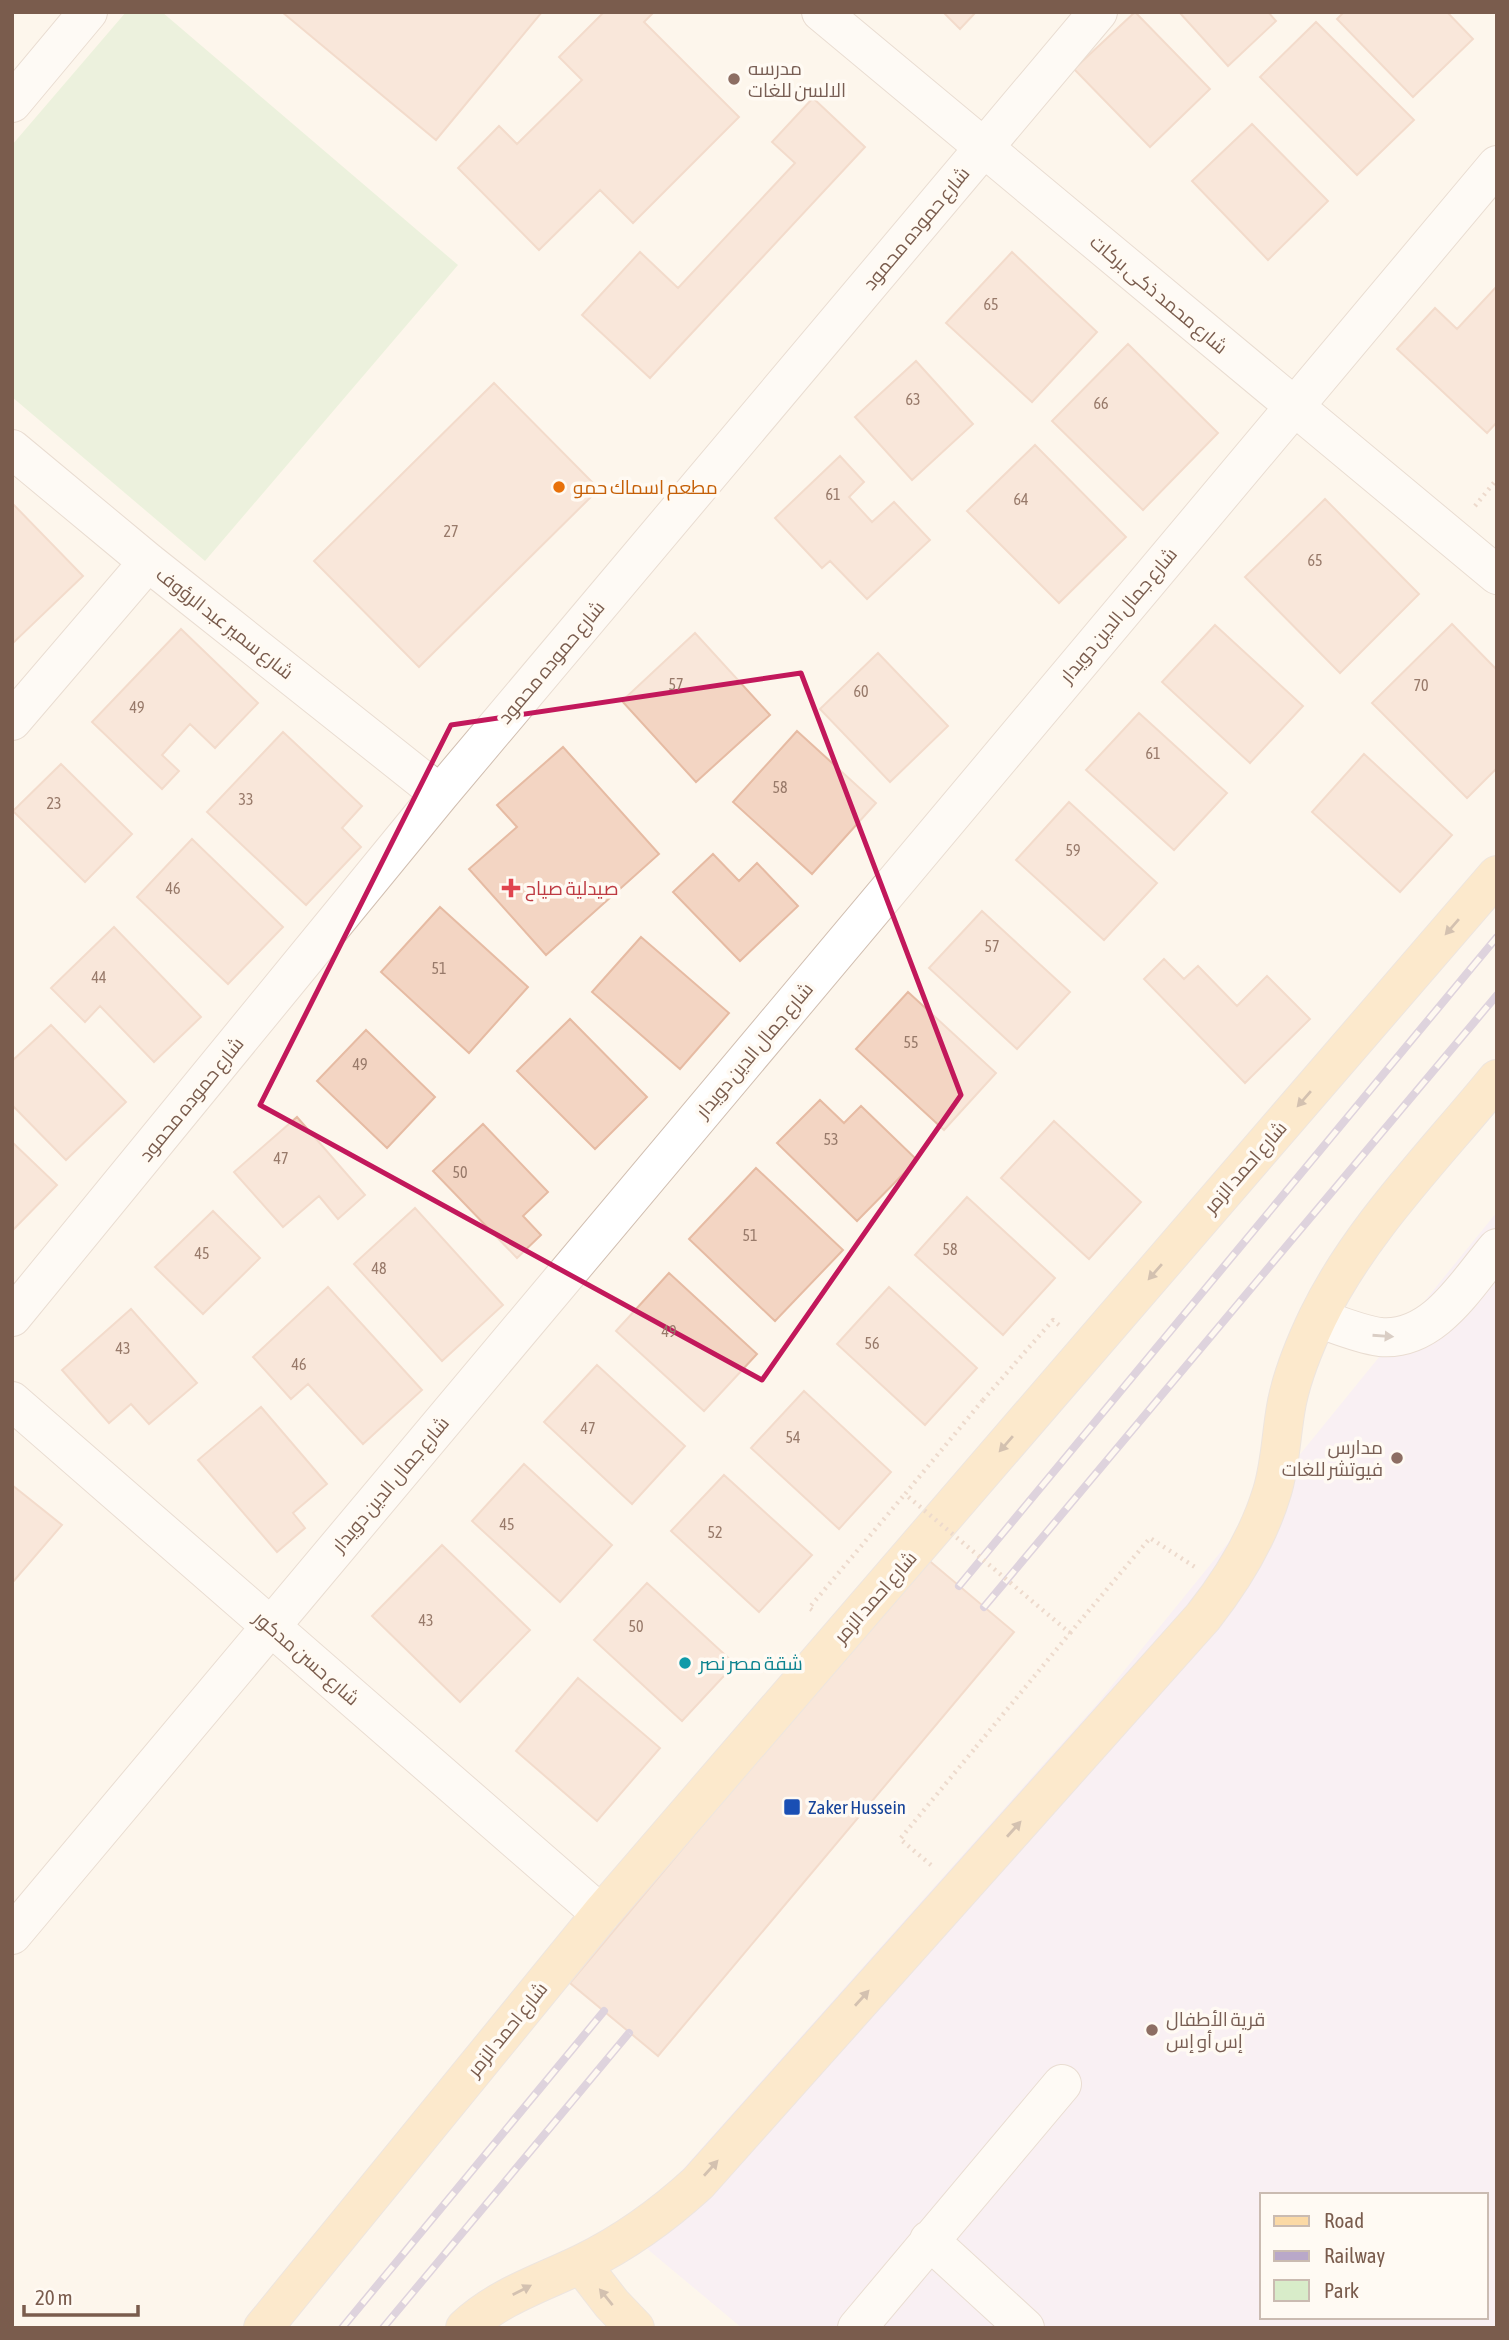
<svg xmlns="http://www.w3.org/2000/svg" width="1509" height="2340" font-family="'Asap Condensed',Cairo,sans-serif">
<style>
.education{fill:#f3e8fa;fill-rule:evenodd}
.green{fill:#d8ecc9}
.building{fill:#f3d5c3;stroke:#e6bba3;stroke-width:2}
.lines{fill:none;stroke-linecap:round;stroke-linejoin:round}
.minor-casing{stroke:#d1beb0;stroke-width:40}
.major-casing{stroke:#dad1cd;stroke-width:40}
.path{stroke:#d9b8a5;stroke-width:4.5;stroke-dasharray:2 5;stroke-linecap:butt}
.minor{stroke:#fff;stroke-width:38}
.major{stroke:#fbd9a5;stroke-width:38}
.rail-casing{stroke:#b9a8c9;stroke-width:8}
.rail{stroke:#fffaf3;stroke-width:5;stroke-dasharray:16;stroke-linecap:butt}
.path-bridge{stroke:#d9b8a5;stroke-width:4.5;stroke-dasharray:2 5;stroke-linecap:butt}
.oneway{fill:#a18267}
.oneway2{fill:#af9d94}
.marked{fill:none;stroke:#c2185b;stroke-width:5;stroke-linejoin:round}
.education-dot{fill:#8d6e63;stroke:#fffaf3;stroke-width:2.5}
.food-dot{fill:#e8710a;stroke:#fffaf3;stroke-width:2.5}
.health-dot{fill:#e0444e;stroke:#fffaf3;stroke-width:2.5}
.culture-dot{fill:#0f9aa8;stroke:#fffaf3;stroke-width:2.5}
.transit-dot{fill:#1a4fb4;stroke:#fffaf3;stroke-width:2.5}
.labels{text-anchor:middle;stroke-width:7;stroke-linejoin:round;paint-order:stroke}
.number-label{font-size:16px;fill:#987a6a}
.education-label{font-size:19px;fill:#785e54;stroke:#fffaf3;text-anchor:start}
.street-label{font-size:19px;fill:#7a5c4d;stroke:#fffaf3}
.food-label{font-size:19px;fill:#c56008;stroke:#fffaf3;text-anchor:start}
.health-label{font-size:19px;fill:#be3a42;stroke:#fffaf3;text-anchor:start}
.culture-label{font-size:19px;fill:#0d838f;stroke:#fffaf3;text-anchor:start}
.transit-label{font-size:19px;fill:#164399;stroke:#fffaf3;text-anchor:start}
</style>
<rect width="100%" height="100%" fill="#fdf6ec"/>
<!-- education -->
<path class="education" d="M1497,1212V2328H742L627,2232L1097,1704ZM1262,2195H1486V2317H1262Z"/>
<!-- green -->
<path class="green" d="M126,12H162L458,265L205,561L12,397V145Z"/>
<!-- building -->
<path class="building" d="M282,12H542L436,140Z
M604,12H654L644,22L739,117L633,223L600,190L539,250L458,168L499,126L517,144L582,80L559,57Z
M943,12H976L960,29Z
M1135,12L1210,89L1150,147L1074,69Z
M1179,12H1268L1276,21L1228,66Z
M1344,12H1447L1473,39L1413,97L1337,19Z
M1316,22L1414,120L1357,175L1260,77Z
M813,98L865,147L650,378L582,315L640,252L678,288L795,163L772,142Z
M1252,124L1328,201L1268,260L1192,181Z
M1012,252L1097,332L1032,402L946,323Z
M1497,286V422L1487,433L1397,349L1435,308L1457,329Z
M1128,344L1218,433L1143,510L1052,421Z
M916,361L973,424L912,480L855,417Z
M494,383L599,489L419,667L314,561Z
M1035,445L1126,537L1059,603L967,511Z
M840,456L864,482L849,497L872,522L894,502L930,540L867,599L830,561L822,568L775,518Z
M1325,499L1419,594L1340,673L1245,577Z
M12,503L83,576L12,644Z
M1452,624L1497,670V768L1467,798L1372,703Z
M1215,625L1303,706L1250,763L1162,682Z
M181,629L258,703L215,748L190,724L162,755L179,771L162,789L92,722Z
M695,633L770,715L696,782L622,701Z
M878,653L948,726L890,782L820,709Z
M1139,713L1227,793L1174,850L1086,770Z
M797,731L876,803L812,874L733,802Z
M283,732L362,806L342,828L361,847L306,905L207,812Z
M563,747L659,854L546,955L469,869L517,827L497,805Z
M1364,754L1452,835L1400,892L1312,812Z
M61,764L132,834L85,882L13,811Z
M1069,802L1157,883L1104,940L1016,860Z
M192,839L283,927L228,984L137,897Z
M713,854L739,881L757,863L798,906L740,961L673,892Z
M440,907L528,987L469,1053L381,972Z
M982,911L1070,992L1017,1049L929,968Z
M114,927L201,1017L154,1062L100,1006L85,1022L51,988Z
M641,937L729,1013L680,1069L592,992Z
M1164,959L1184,979L1198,966L1237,1006L1267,976L1310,1019L1245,1083L1144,979Z
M908,992L996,1073L944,1130L856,1049Z
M570,1019L647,1097L595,1149L517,1071Z
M51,1025L126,1102L66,1160L12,1105V1061Z
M366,1030L435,1097L387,1148L317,1081Z
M820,1100L844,1123L861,1106L917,1160L857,1221L777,1143Z
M297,1117L365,1195L338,1219L319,1196L283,1227L234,1172Z
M1054,1121L1141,1202L1089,1259L1001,1178Z
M483,1124L548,1192L523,1216L541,1235L517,1258L433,1171Z
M12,1142L57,1185L12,1231Z
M756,1168L843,1250L775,1321L689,1239Z
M967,1197L1055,1278L1003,1335L915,1255Z
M415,1208L503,1305L442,1361L354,1264Z
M213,1211L260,1258L203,1314L155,1267Z
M669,1273L757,1354L704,1411L616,1331Z
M328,1287L422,1390L363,1444L308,1384L291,1399L253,1357Z
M889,1287L977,1368L925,1425L837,1344Z
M131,1309L197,1383L149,1424L131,1404L109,1423L62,1370Z
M597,1365L685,1446L632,1504L544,1422Z
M804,1391L891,1472L839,1529L751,1448Z
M261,1407L327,1484L293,1513L305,1528L277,1552L198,1460Z
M524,1464L612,1545L560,1602L472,1521Z
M724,1475L812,1555L759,1612L671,1531Z
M12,1485L62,1525L12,1583Z
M442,1545L530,1630L460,1702L372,1616Z
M926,1558L1014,1632L658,2056L570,1983Z
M647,1583L735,1664L682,1721L594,1640Z
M578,1678L660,1748L597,1821L516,1751Z"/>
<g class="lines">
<!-- minor casing -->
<g class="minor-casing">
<path id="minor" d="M821,12L1497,575
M12,103L88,12
M12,449L148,562L440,794
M12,721L148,562
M12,1317L440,794L1098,12
M1318,1318C1338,1325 1359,1334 1380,1337C1434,1342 1467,1283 1497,1248
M12,1401L601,1914
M12,1935L1497,165
M929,2240L1025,2328
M857,2328L1062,2084"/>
</g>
<!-- major casing -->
<g class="major-casing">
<path id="major" d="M581,2264L612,2304L635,2328
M263,2328L601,1914L1497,875
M465,2328C499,2296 542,2283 583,2263C626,2242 663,2215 698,2183L1203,1617C1233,1579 1258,1538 1272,1492C1281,1463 1281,1432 1287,1402C1293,1373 1305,1344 1318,1317C1360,1230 1436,1154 1497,1079"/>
</g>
<!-- path -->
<path class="path" d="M1475,506L1497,479
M983,1400L1053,1320L1059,1325
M812,1610L809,1608L905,1494
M1070,1633L1150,1538L1195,1567
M931,1865L900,1839L976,1747"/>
<!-- minor -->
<use href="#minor" class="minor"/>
<!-- major -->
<use href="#major" class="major"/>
<!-- rail casing -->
<g class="rail-casing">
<path id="rail" d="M959,1586L1497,937
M984,1607L1497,995
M342,2328L604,2011
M383,2328L629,2033"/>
</g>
<!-- rail -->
<use href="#rail" class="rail"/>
<!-- path-bridge -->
<path class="path-bridge" d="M976,1747L1070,1633L905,1494L983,1400"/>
</g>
<!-- one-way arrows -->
<defs><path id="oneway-solid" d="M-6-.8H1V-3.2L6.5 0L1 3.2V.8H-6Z" transform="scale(1.75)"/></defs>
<g class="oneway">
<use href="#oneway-solid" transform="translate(1452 927) rotate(131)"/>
<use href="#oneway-solid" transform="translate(1304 1099) rotate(131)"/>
<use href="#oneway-solid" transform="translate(1155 1272) rotate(131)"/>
<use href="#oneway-solid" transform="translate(1006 1444) rotate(131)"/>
<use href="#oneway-solid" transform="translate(1014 1829) rotate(-48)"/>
<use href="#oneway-solid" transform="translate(862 1998) rotate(-48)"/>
<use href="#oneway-solid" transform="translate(711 2168) rotate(-48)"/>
<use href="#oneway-solid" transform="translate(522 2290) rotate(-27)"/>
<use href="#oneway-solid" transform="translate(606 2297) rotate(-129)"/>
</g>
<use class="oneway2" href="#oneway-solid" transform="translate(1383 1336) rotate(4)"/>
<!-- marked area -->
<path d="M0 0H1509V2340H0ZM801,673L961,1095L762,1380L260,1105L451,725Z" fill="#fdf6ec" fill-opacity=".55" fill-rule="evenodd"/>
<path class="marked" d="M801,673L961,1095L762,1380L260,1105L451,725Z"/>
<!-- markers -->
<g class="education-dot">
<circle cx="734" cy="79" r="7"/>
<circle cx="1397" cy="1458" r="7"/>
<circle cx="1152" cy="2030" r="7"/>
</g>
<circle class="food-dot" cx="559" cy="487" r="7"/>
<path class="health-dot" d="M507.5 877.5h7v7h7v7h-7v7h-7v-7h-7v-7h7z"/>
<circle class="culture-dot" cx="685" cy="1663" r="7"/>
<rect class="transit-dot" x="783" y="1798" width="18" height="18" rx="3.5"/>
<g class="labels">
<!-- number labels -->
<g class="number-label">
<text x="991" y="310">65</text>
<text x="913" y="405">63</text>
<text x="1101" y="409">66</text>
<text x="833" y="500">61</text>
<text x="1021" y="505">64</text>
<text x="451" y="537">27</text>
<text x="1315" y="566">65</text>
<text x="676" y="690">57</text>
<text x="1421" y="691">70</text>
<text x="861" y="697">60</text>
<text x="137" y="713">49</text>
<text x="1153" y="759">61</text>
<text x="780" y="793">58</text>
<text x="246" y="805">33</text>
<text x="54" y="809">23</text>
<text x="1073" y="856">59</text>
<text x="173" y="894">46</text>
<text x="992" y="952">57</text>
<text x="439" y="974">51</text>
<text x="99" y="983">44</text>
<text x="911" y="1048">55</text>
<text x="360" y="1070">49</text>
<text x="831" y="1145">53</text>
<text x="281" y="1164">47</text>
<text x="460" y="1178">50</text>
<text x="750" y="1241">51</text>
<text x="950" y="1255">58</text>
<text x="202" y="1259">45</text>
<text x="379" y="1274">48</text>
<text x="669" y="1337">49</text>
<text x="872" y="1349">56</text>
<text x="123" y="1354">43</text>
<text x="299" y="1370">46</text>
<text x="588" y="1434">47</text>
<text x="793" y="1443">54</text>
<text x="507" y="1530">45</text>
<text x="715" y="1538">52</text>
<text x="426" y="1626">43</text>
<text x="636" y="1632">50</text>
</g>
<!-- education labels -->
<g class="education-label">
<text x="748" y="75">مدرسه<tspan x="748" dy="22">الالسن للغات</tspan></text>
<text x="1383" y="1454" text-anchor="end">مدارس<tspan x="1383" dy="22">فيوتشر للغات</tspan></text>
<text x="1166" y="2026">قرية الأطفال<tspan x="1166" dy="22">إس أو إس</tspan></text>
</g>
<!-- street labels -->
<g class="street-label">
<text transform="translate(916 228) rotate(-50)" y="7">شارع حموده محمود</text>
<text transform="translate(1159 294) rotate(40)" y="7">شارع محمد ذكى بركات</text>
<text transform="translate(1118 615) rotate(-50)" y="7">شارع جمال الدين دويدار</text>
<text transform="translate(225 623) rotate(38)" y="7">شارع سمير عبد الرؤوف</text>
<text transform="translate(551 662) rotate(-50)" y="7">شارع حموده محمود</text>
<text transform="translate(754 1050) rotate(-50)" y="7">شارع جمال الدين دويدار</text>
<text transform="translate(191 1099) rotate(-51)" y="7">شارع حموده محمود</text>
<text transform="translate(1245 1167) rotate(-49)" y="7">شارع احمد الزمر</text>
<text transform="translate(390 1484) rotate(-50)" y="7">شارع جمال الدين دويدار</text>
<text transform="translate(875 1597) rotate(-49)" y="7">شارع احمد الزمر</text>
<text transform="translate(307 1658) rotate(41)" y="7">شارع حسن مدكور</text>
<text transform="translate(507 2029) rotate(-51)" y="7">شارع احمد الزمر</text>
</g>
<!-- food labels -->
<g class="food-label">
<text x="573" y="494">مطعم اسماك حمو</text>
</g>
<!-- health labels -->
<g class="health-label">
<text x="525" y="895">صيدلية صياح</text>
</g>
<!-- culture labels -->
<g class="culture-label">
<text x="699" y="1670">شقة مصر نصر</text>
</g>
<!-- transit labels -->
<g class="transit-label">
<text x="808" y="1814">Zaker Hussein</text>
</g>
</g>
<!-- border -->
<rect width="1509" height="2340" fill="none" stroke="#7a5c4d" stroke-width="28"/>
<!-- legend -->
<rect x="1260" y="2193" width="228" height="126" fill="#fffaf3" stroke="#cabbb1" stroke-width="2"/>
<rect x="1274" y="2216" width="35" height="10" fill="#fbd9a5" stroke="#cabbb1" stroke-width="2"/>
<text x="1324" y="2228" font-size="21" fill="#7a5c4d">Road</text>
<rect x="1274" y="2251" width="35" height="10" fill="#b9a8c9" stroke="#cabbb1" stroke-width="2"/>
<text x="1324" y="2263" font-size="21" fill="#7a5c4d">Railway</text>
<rect x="1274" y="2280" width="35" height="21" fill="#d8ecc9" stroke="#cabbb1" stroke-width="2"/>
<text x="1324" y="2298" font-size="21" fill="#7a5c4d">Park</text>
<!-- scale -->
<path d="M24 2305v10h114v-10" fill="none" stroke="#7a5c4d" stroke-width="3.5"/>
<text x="35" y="2305" font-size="21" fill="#7a5c4d" stroke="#fffaf3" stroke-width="5" paint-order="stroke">20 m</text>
</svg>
